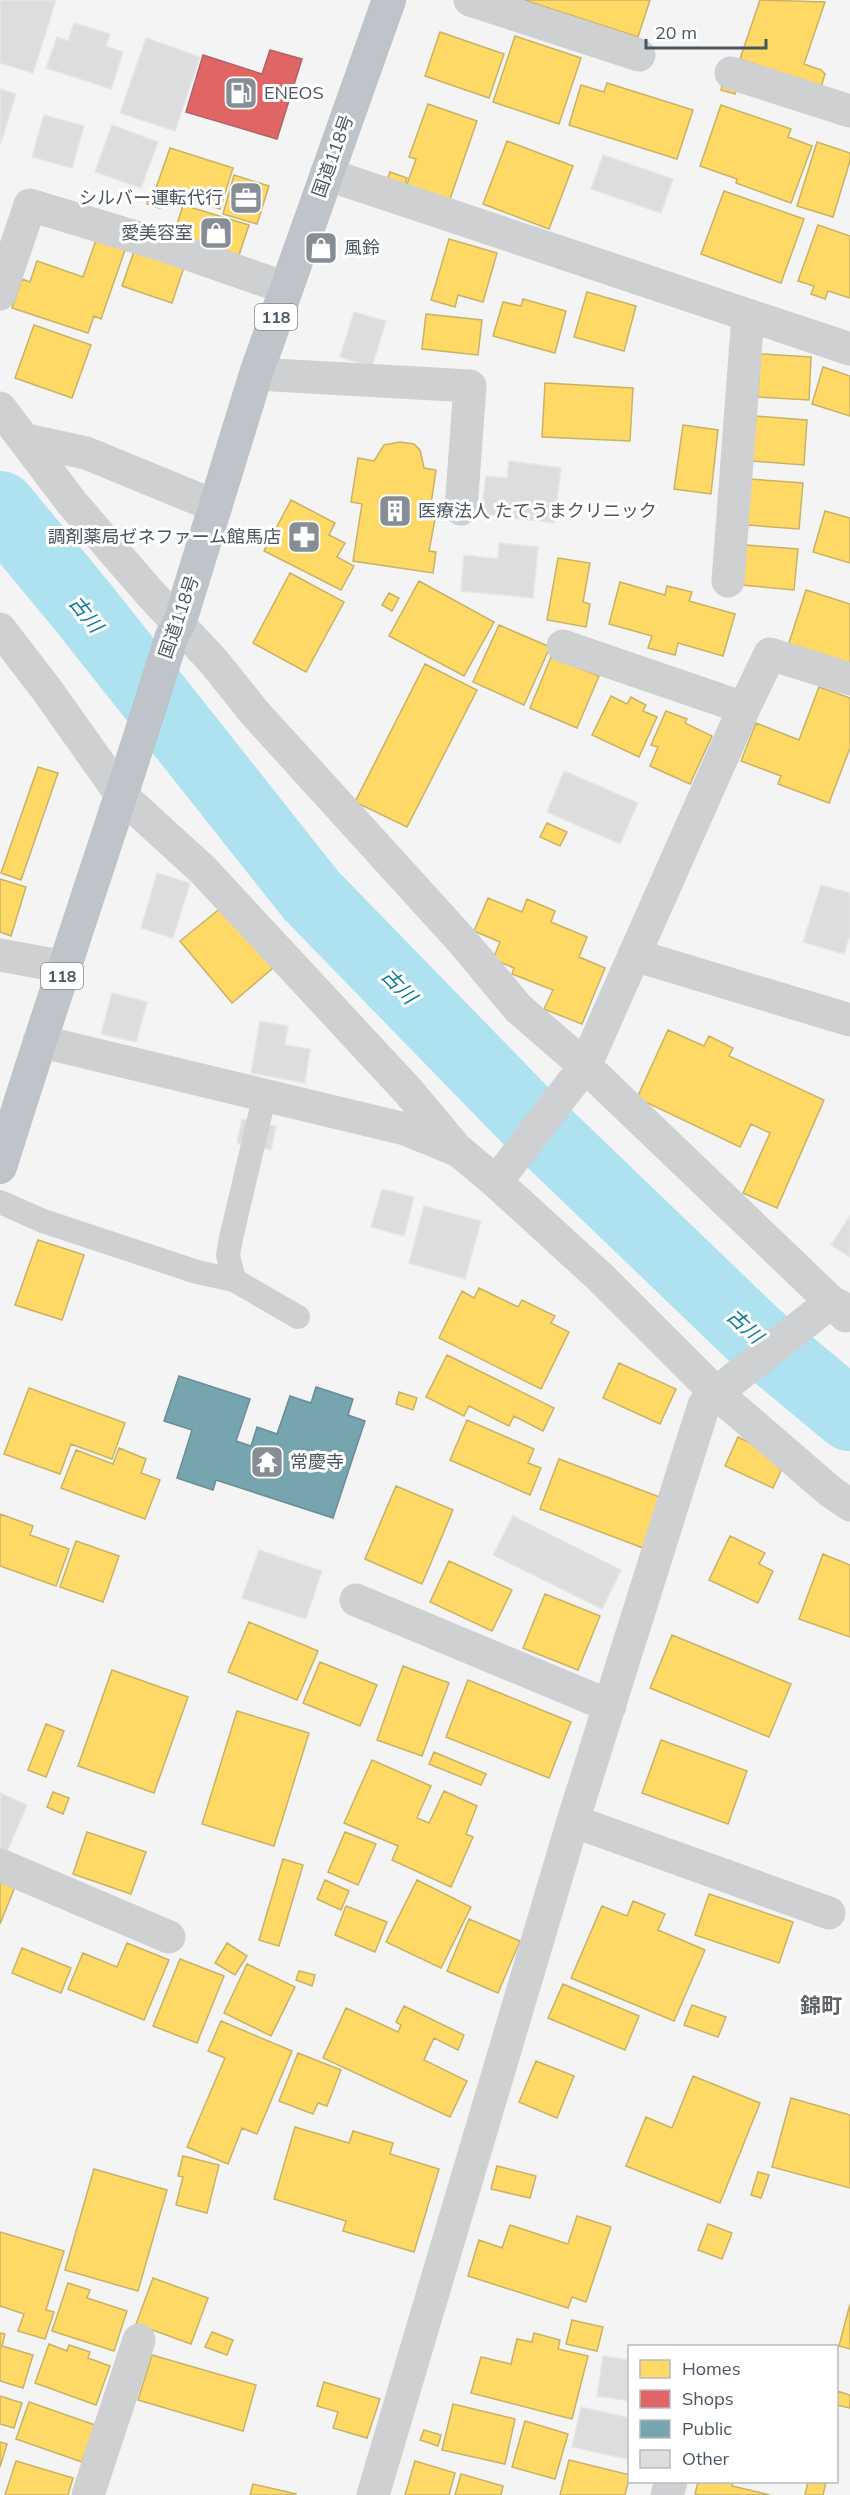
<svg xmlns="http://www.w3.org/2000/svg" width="850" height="2495" font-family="Mulish,'Noto Sans JP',sans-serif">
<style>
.homes{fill:#ffd966;stroke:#c9b264;stroke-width:1.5}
.shops{fill:#e06666;stroke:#b36164;stroke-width:1.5}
.public{fill:#76a5af;stroke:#698d98;stroke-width:1.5}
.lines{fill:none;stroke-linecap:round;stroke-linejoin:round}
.river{stroke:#aee2f0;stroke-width:72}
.building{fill:#ddddde;stroke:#e5e6e7;stroke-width:1.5}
.highway-casing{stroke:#b9bec3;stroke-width:34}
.lane{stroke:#ced0d2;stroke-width:24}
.street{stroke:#ced0d2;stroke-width:33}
.highway{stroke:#bec4c9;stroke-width:33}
.labels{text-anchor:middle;stroke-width:6;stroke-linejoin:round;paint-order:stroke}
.shield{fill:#fff;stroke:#808990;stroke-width:1.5}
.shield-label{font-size:16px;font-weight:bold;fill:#4a5661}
.poi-label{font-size:18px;fill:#4a5661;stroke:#fff;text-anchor:start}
.street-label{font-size:18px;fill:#4a5661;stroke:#fff}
.water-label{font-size:20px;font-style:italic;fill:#0c7c9b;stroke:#fff}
.quarter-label{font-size:21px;font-weight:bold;fill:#5f6368;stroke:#fff}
</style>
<rect width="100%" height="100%" fill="#f4f4f4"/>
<!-- homes -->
<path class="homes" d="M524,0H650L638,37Z
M760,0L825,2L804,64L821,70L825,74L821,87L740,59Z
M440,32L504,54L489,98L425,76Z
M515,36L581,58L559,124L493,102Z
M724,79L738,83L735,94L721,90Z
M607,83L693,110L677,159L569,125L581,85L604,92Z
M428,104L477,121L449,202L406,187L416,159L409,157Z
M721,105L791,129L788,137L812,146L791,203L736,183L737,179L700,166Z
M507,141L573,166L549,229L483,204Z
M817,142L850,153V161L833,217L797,206Z
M170,148L233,168L220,209L156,188Z
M390,172L407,178L403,191L385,185Z
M234,175L269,186L257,224L223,214Z
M151,191L164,194L160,208L147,204Z
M724,191L804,219L781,283L701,254Z
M183,205L249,225L238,258L173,238Z
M818,225L850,236V298L828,291L825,299L811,294L814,286L798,281Z
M449,239L497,253L483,302L458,295L455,307L431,300Z
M96,240L125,250L101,319L94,316L88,333L12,308L22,279L30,282L37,261L83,277Z
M134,251L184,267L172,303L122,286Z
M587,292L636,306L624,351L574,337Z
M523,299L566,311L555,353L493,336L503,302L521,306Z
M426,314L482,320L478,355L422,349Z
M34,325L91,345L72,398L15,378Z
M760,354L811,357L809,400L758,397Z
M823,367L850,376V416L812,404Z
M545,383L633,388L630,441L542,437Z
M756,416L807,420L804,465L752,461Z
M683,425L718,430L711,494L674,489Z
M400,442L414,444L420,450L424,468L436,470L429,518L435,519L429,551L436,552L433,573L353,561L362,504L351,502L358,458L374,461L384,445Z
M750,479L803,483L799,529L747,525Z
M291,500L335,523L329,535L345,543L337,557L354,566L341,590L264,551Z
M825,511L850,518V563L813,552Z
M746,545L798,549L794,590L742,585Z
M558,558L590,563L583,602L590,604L586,627L547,620Z
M290,573L344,602L306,672L253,643Z
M419,581L494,622L464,676L389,636Z
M620,582L665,595L667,586L692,592L689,601L735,614L723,656L678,643L675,655L648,648L652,636L609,624Z
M806,590L850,604V670L787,649Z
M389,593L399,598L392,611L382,605Z
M499,625L550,647L524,705L473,682Z
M551,657L599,676L577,728L530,708Z
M425,664L477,690L407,827L355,802Z
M819,687L850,698V748L829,803L778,784L781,776L741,761L756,723L799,740Z
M611,696L627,704L631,697L646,705L643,711L657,717L639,757L592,735Z
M666,711L687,719L685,723L712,736L690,784L650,766L658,747L651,745Z
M38,767L58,773L21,880L1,873Z
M547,823L567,832L560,846L540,837Z
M0,879L26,887L11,936L0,932Z
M488,898L522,912L527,899L555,911L551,922L587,937L579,957L605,968L582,1024L544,1009L553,990L512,974L514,968L493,959L500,942L474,931Z
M222,907L273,968L232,1003L180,941Z
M668,1030L704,1046L709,1036L733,1048L729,1056L824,1100L777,1208L743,1193L770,1133L751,1124L740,1147L637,1098Z
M38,1240L84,1255L62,1320L15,1305Z
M479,1288L518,1307L522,1300L555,1316L551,1323L569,1332L541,1389L439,1338L462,1291L474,1298Z
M447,1355L554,1408L543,1431L514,1416L509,1426L469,1406L464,1416L426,1397Z
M619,1363L676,1389L660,1424L603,1398Z
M29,1388L125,1423L112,1459L71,1444L60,1474L4,1454Z
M399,1392L417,1398L413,1410L396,1404Z
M467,1420L534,1449L528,1463L541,1468L530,1495L450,1460Z
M738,1437L786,1460L773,1488L725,1466Z
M119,1448L146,1459L141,1473L160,1480L145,1519L61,1488L76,1450L113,1464Z
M559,1459L662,1498L643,1548L540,1509Z
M396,1486L453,1510L422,1584L365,1559Z
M0,1514L33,1526L30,1535L69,1549L56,1586L0,1566Z
M730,1536L765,1553L759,1564L773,1571L758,1603L709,1580Z
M76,1541L119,1556L103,1602L60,1587Z
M823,1554L850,1565V1637L799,1619Z
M449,1561L512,1590L492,1631L430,1602Z
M545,1594L600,1616L578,1670L523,1648Z
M249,1622L318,1651L297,1700L228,1672Z
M672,1635L791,1684L769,1737L650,1688Z
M320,1662L377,1685L360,1726L303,1703Z
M403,1666L449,1683L422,1756L377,1740Z
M112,1670L188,1697L154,1793L78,1766Z
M468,1680L571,1722L549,1778L446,1737Z
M237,1711L309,1733L274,1846L202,1824Z
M46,1724L64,1731L46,1777L28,1770Z
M661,1740L747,1771L728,1824L642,1793Z
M434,1752L486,1774L481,1785L429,1764Z
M372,1760L431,1786L417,1818L429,1823L444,1791L477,1806L466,1834L473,1837L451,1887L392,1860L398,1846L344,1823Z
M53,1792L69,1798L63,1814L47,1807Z
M87,1832L146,1852L131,1894L73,1874Z
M345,1832L376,1844L358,1885L328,1872Z
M283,1859L303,1865L279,1946L259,1940Z
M325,1880L349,1891L341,1910L317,1899Z
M417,1880L471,1907L441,1968L386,1942Z
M0,1881L15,1887L0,1924Z
M709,1894L793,1922L779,1963L695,1935Z
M633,1901L665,1914L658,1930L705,1950L674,2021L571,1978L602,1906L627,1916Z
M346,1906L387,1922L375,1952L335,1935Z
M469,1919L520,1941L498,1993L447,1971Z
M127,1943L169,1960L144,2020L68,1989L83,1953L117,1967Z
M227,1943L247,1956L235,1975L215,1963Z
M22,1948L71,1968L61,1993L12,1973Z
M180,1959L224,1976L197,2043L153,2026Z
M247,1964L295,1987L271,2036L224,2013Z
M299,1971L315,1975L312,1986L296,1980Z
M563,1984L639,2016L625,2050L548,2018Z
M692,2005L726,2017L718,2037L684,2025Z
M404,2006L464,2035L458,2050L434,2038L424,2060L467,2081L450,2117L323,2058L346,2008L398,2032L401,2025L396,2022Z
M221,2021L292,2051L257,2134L242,2128L228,2164L187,2147L225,2058L208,2051Z
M298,2053L341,2070L327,2106L318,2103L313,2114L279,2101Z
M536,2061L574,2076L557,2118L519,2102Z
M693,2076L760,2103L720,2203L626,2166L646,2117L672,2128Z
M791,2098L850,2115V2188L772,2167Z
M295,2127L349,2143L353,2131L393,2143L390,2154L439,2169L414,2252L343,2231L346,2221L274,2199Z
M183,2156L219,2165L207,2213L176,2205L183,2177L178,2176Z
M497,2166L536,2176L530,2198L491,2189Z
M94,2169L167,2190L138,2291L65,2270Z
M758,2172L769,2175L761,2198L751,2195Z
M577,2216L611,2227L586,2302L572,2297L568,2308L468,2276L479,2240L502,2248L510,2225L568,2244Z
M708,2224L732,2233L722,2259L698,2250Z
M0,2232L64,2251L46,2310L54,2312L45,2339L18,2331L24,2314L0,2306Z
M153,2278L208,2298L191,2344L136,2324Z
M68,2283L90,2290L87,2298L127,2311L114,2351L52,2331Z
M850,2304V2349L839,2346Z
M572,2320L603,2327L597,2351L566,2344Z
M212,2332L233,2340L227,2355L205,2347Z
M0,2333L5,2334L2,2346L33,2355L23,2388L0,2381Z
M534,2333L560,2340L558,2349L588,2356L572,2419L471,2393L481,2357L511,2364L517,2339L532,2342Z
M49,2344L67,2351L69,2345L90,2352L88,2358L110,2366L96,2405L35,2383Z
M152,2355L256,2385L243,2431L138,2400Z
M324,2382L380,2399L367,2438L333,2428L338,2412L317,2406Z
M837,2391L850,2395V2408L836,2405Z
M0,2396L22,2403L14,2428L0,2424Z
M29,2402L95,2425L82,2462L16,2439Z
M453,2404L515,2419L505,2464L442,2450Z
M525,2421L568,2434L555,2479L512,2467Z
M424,2430L441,2435L438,2446L420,2440Z
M0,2442L7,2444L0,2467Z
M569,2460L630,2475L625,2495H560Z
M16,2461L73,2478L68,2495H5Z
M415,2461L455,2473L449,2495H405Z
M461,2474L503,2486L501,2495H455Z
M698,2482H733L732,2486L770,2495H700L695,2494Z
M808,2482H826L823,2495H805Z
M253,2484L296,2494L295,2495H250Z"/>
<!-- shops -->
<path class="shops" d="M270,50L302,59L277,139L186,112L203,55L262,74Z"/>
<!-- public -->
<path class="public" d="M179,1376L250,1399L236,1441L251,1446L257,1427L277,1434L290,1396L311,1403L316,1387L353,1399L348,1415L365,1421L333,1518L216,1480L213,1490L177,1478L192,1430L164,1421Z"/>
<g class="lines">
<!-- river -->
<path class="river" d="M0,507L82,606L311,895L529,1119L756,1337L850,1415"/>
</g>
<!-- building -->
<path class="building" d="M0,0H56L33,73L0,63Z
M74,23L110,34L106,46L123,52L111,89L46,68L57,37L68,41Z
M146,38L200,57L175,131L120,113Z
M0,89L16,94L0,145Z
M44,115L84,126L72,168L32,157Z
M112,125L158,142L141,188L95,172Z
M603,155L673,179L661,213L591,189Z
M354,312L386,321L372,367L340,357Z
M509,461L561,468L554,523L481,514L486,476L507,478Z
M499,543L538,547L533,598L461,591L464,555L498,559Z
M564,771L638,803L620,844L547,812Z
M157,873L190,883L173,938L141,928Z
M821,885L850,893V935L844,954L803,942Z
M112,993L147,1002L136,1042L101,1034Z
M260,1021L288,1026L285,1045L310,1049L305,1083L251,1073Z
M242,1119L276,1126L271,1150L237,1143Z
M382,1189L414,1197L404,1236L371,1227Z
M424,1206L481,1221L465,1279L409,1263Z
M850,1216V1257L831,1245Z
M513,1516L621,1570L602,1609L493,1555Z
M259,1550L322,1571L306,1619L242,1598Z
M0,1793L27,1805L6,1854L0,1851Z
M603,2356L630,2360V2401L597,2396Z
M581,2407L630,2418L627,2459L572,2447Z"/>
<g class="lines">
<!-- highway casing -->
<g class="highway-casing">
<path id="highway" d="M0,1167C55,990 117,814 172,636L179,624L256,374L389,0"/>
</g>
<!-- lane -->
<path class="lane" d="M0,1202L43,1221L197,1272L234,1280L298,1317
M234,1280L228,1255L231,1238L265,1094"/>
<!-- street -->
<path class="street" d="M470,0L639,55
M731,73L850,111
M326,174L850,349
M0,294L30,205L162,245L286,288
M256,374L470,386L461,509
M0,408L72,503L148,591L214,662L254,712L463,942L518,1008L585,1066L846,1316
M26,440L86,453L215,506
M728,581L748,315
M0,629L47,690L122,796L203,870L409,1092L455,1147
M563,646L744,708L770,654L850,679
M0,955L65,967
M634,955L850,1020
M39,1041L405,1129L459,1151L496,1182L600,1277L716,1393L831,1492L850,1505
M496,1182L585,1066L744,708
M356,1600L610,1706
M573,1821L829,1913
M0,1865L169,1937
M88,2495L139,2340
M373,2495L573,1821L704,1405L716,1393L831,1302L850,1311
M667,2495L671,2482"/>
<!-- highway -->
<use href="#highway" class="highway"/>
</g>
<!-- icons -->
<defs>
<g id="fuel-square" transform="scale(1.725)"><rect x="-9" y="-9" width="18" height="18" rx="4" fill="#868d94" stroke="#fff"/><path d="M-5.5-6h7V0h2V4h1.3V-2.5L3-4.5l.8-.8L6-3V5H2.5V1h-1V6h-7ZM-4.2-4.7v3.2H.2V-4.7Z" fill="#fff"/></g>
<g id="office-square" transform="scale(1.725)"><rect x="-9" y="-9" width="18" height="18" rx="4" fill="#868d94" stroke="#fff"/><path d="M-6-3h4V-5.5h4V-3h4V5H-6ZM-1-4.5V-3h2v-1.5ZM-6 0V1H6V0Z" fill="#fff"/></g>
<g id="shop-square" transform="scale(1.725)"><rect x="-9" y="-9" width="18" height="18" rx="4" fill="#868d94" stroke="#fff"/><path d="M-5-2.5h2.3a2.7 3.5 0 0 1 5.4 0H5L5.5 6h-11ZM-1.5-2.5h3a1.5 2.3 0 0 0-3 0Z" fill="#fff"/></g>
<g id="building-square" transform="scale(1.725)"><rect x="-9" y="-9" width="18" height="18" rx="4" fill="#868d94" stroke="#fff"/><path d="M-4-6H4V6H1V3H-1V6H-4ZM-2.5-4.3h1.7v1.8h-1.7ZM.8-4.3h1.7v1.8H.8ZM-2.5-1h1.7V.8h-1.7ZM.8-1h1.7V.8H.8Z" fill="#fff"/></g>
<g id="pharmacy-square" transform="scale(1.725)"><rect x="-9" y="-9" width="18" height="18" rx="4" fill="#868d94" stroke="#fff"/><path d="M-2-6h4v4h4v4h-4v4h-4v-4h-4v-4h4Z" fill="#fff"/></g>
<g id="temple-square" transform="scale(1.725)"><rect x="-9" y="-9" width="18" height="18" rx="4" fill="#868d94" stroke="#fff"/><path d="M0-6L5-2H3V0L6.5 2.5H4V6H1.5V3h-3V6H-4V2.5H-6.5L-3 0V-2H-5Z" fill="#fff"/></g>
</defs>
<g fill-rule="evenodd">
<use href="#fuel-square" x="241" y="93"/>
<use href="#office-square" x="246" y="198"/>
<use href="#shop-square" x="216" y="233"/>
<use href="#shop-square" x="321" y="248"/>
<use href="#building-square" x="395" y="511"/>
<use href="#pharmacy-square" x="304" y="537"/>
<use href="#temple-square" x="267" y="1462"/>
</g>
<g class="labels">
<!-- shield labels -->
<g class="shield">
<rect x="255" y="304" width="42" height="26" rx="4.5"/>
<rect x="41" y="963" width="42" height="26" rx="4.5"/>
</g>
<g class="shield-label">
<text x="276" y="323">118</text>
<text x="62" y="982">118</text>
</g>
<!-- poi labels -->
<g class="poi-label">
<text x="264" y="99">ENEOS</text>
<text x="223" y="204" text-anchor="end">シルバー運転代行</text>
<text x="193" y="239" text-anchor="end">愛美容室</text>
<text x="344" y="254">風鈴</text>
<text x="418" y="517">医療法人 たてうまクリニック</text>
<text x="281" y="543" text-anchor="end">調剤薬局ゼネファーム館馬店</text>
<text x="290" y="1468">常慶寺</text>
</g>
<!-- street labels -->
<g class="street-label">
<text transform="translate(333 156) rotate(-70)" y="6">国道118号</text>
<text transform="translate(179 617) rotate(-71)" y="6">国道118号</text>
</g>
<!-- water labels -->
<g class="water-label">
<text transform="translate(86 614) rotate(51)" y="7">古川</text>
<text transform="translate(399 986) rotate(46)" y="7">古川</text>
<text transform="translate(745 1326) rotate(43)" y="7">古川</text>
</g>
<!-- quarter labels -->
<g class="quarter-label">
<text x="821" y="2013">錦町</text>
</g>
</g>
<!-- legend -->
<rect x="628" y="2345" width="210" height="138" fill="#ffffff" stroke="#b7bbc0" stroke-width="1.5"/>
<rect x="640" y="2360" width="30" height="18" fill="#ffd966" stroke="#b7bbc0" stroke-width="1.5"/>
<text x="682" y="2375" font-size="18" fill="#4a5661">Homes</text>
<rect x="640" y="2390" width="30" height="18" fill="#e06666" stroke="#b7bbc0" stroke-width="1.5"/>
<text x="682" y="2405" font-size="18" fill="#4a5661">Shops</text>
<rect x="640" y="2420" width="30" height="18" fill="#76a5af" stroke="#b7bbc0" stroke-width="1.5"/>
<text x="682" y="2435" font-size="18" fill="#4a5661">Public</text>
<rect x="640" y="2450" width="30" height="18" fill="#ddddde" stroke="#b7bbc0" stroke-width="1.5"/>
<text x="682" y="2465" font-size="18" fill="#4a5661">Other</text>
<!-- scale -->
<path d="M646 39v9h120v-9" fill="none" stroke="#4a5661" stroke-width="3"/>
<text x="655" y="39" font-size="18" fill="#4a5661" stroke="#ffffff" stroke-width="4.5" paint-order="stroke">20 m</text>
</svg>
